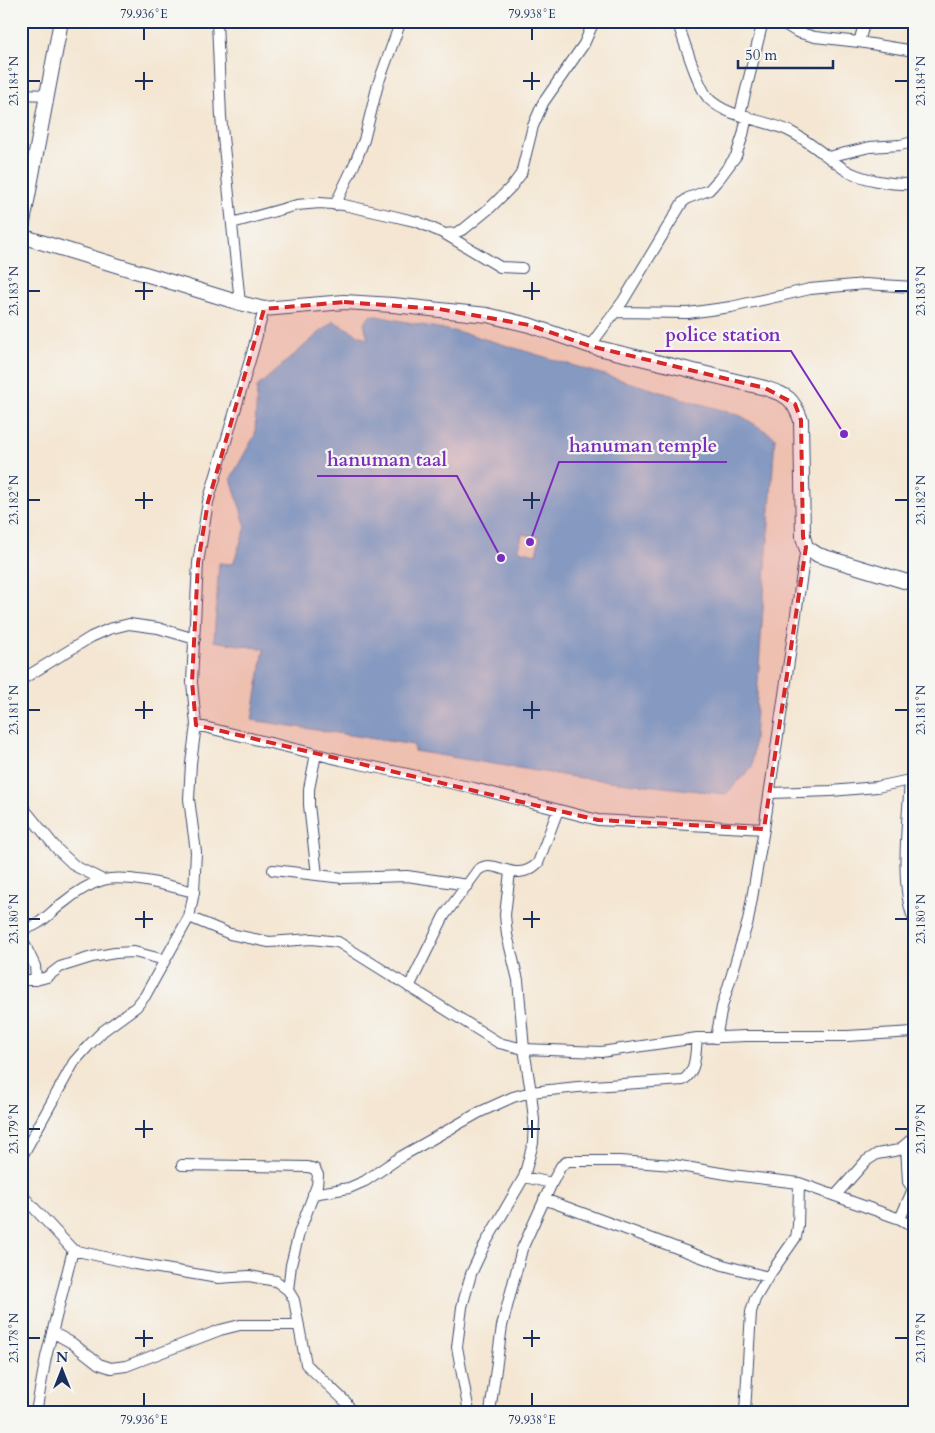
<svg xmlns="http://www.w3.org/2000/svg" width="935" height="1433" font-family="Cardo,serif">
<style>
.water{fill:#72b7e8;stroke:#4673a3;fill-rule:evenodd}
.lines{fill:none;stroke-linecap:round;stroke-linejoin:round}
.street-casing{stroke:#3c4a6f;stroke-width:12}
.secondary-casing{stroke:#3c4a6f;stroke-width:16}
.street{stroke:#fff;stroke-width:10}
.secondary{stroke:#fff;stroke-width:14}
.marked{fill:#d62828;fill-opacity:0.2;stroke:#d62828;stroke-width:4;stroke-dasharray:10 6;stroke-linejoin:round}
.ticks{fill:none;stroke:#1b2f5e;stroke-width:2}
.leader{fill:none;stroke:#7b2cbf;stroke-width:2}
.callout-dot{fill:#7b2cbf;stroke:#f6f6f2;stroke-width:2}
.callout-label{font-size:19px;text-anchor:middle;font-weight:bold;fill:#7b2cbf;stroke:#f6f6f2;stroke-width:4.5;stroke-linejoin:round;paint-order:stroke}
.neatline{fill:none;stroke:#1b2f5e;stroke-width:2}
.ticks-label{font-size:12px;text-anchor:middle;fill:#1b2f5e}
</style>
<rect width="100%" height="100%" fill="#f6f6f2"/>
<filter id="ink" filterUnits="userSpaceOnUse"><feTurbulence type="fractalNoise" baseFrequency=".02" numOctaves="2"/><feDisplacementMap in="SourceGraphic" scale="10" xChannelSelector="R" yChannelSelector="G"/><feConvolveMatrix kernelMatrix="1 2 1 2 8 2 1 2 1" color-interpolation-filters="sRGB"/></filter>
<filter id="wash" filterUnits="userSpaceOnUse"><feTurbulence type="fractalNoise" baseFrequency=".0096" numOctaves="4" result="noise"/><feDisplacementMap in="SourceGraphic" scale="20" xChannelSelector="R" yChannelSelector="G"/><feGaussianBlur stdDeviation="1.12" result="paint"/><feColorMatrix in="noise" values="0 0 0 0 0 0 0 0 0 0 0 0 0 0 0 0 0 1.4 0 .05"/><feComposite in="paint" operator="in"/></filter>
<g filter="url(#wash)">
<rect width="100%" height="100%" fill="#f4e6d2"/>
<!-- water -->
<path class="water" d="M371,315L468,334L741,416L775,437L752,767L726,794L574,777L414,751V745L252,720L264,649L214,641L219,563L233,564L246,527L231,478L255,435L257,387L333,321L368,340L364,323ZM522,534L540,537L536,554L519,550Z"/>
</g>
<g filter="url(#ink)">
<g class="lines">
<!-- street casing -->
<g class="street-casing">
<path id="street" d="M217,21L221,117L240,303
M677,21C684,40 697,86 709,99C729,118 762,119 787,130C807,139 825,156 844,169C861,180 894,185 914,184
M779,21L797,32L815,37L859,42L914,51
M859,42L865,21
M21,94L47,95
M740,114L763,21
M828,157L870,147L900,145L914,142
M335,205L355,163L364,140L378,84L401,21
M232,223L297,205L320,203L344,205L393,216L418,222L445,234L455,233L464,229L491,207L512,186L521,174L533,126L543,103L584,44L594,21
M445,234L500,267L522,268
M615,312L688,313L731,307L810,289L865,284L914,287
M590,346L623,301L682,203L688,198L709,190L719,179L736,156L743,135L747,116
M21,680L91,637L109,629L129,624L158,628L195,639
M196,725L341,760L474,788L598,820L764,829L806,547
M316,754L309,789V805L317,875
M910,780C908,817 899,887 914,920
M770,793L831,791L877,787L914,779
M21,805L57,849L75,866L103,880
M273,870L343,878L407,876L468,885
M510,872L505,915L507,935L518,980L524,1049L531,1092L534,1120L533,1143L524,1177
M189,917L230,934L269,942L312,939L338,942L499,1043L524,1049L601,1052L697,1038L746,1036H847L914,1032
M21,929C39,928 49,913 63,903C74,894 89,884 103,880C127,874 170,886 194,892
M22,929L23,941L35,966L36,980
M21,980H36L47,977L60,967L92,957L115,953L134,952L165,960
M409,987L444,916L478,870C496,856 514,886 538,863L558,810
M716,1038L722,1007L748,921L764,829
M906,1145L908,1182L914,1190
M21,1158L74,1062L90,1044L103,1031L136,1007L145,996L189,917L194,892L196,852L189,799L191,763L196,725L192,682L198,563L208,502L253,350L264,309
M182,1165L308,1167L315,1169L318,1175L317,1185L299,1233L291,1265L288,1290
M21,1194L73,1250L135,1264L218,1278L249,1276L276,1281L288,1290L294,1300L306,1364L346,1402L352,1412
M313,1194L349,1188L365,1181L402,1156L480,1112L513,1097L531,1092L578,1087L683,1080C697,1071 695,1053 697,1038
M835,1196L866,1161L877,1154L899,1150L914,1137
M544,1199L723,1265L768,1277
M900,1219L913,1189
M52,1332L72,1343L99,1364L111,1368L126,1366L220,1330L240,1325H299
M36,1412L46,1357L73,1250
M469,1412L457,1347L462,1307L471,1274L485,1244L524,1177L552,1183
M490,1412L502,1326L522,1249L552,1183L561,1166L568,1161H619L674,1165L732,1175L799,1183L900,1219L914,1227
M745,1412L751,1312L755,1299L768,1277L796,1237L798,1226L799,1183"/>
</g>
<!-- secondary casing -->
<g class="secondary-casing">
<path id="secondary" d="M21,233L61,21
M21,236L240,303L264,309L344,302L393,305L487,315L529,325L590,346L765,388C788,396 792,397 801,420L803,537L806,547L818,555L914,584"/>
</g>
<!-- street -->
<use href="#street" class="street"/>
<!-- secondary -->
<use href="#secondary" class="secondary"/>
</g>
</g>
<!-- marked area -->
<path class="marked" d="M344,302L439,309L529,325L590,346L765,388L795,404L801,420L803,537L806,547L764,829L598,820L196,725L192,682L198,563L208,502L264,309Z"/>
<!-- ticks -->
<path class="ticks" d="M144,28V40M532,28V40M144,72V90M532,72V90M28,81H40M135,81H153M523,81H540M895,81H908M144,282V300M532,282V300M28,291H40M135,291H153M523,291H540M895,291H908M144,492V509M532,492V509M28,500H40M135,500H153M523,500H540M895,500H908M144,701V719M532,701V719M28,710H40M135,710H153M523,710H540M895,710H908M144,911V928M532,911V928M28,919H40M135,919H153M523,919H540M895,919H908M144,1120V1138M532,1120V1138M28,1129H40M135,1129H153M523,1129H540M895,1129H908M144,1330V1347M532,1330V1347M28,1338H40M135,1338H153M523,1338H540M895,1338H908M144,1393V1406M532,1393V1406"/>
<!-- callouts -->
<path class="leader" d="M844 434L791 351H655M530 542L559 462H727M501 558L457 476H317"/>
<g class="callout-dot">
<circle cx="844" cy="434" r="5"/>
<circle cx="530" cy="542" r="5"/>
<circle cx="501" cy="558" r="5"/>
</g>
<g class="callout-label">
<text x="723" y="341">police station</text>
<text x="643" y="452">hanuman temple</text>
<text x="387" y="466">hanuman taal</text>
</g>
<!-- margin -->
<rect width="935" height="1433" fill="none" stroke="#f6f6f2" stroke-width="55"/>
<!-- north arrow -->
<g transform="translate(62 1370)" stroke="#f6f6f2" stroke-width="4" paint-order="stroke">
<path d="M0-4L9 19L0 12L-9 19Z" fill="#1b2f5e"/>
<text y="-8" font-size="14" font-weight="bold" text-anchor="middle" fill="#1b2f5e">N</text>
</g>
<!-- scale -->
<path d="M738 60v8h95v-8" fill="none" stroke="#1b2f5e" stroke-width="2.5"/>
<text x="745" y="60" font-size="15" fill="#1b2f5e" stroke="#f6f6f2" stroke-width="4" paint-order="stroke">50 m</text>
<rect x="28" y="28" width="880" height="1378" class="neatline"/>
<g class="ticks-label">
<text x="144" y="18">79.936°E</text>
<text x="532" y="18">79.938°E</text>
<text transform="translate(14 81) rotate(-90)" y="4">23.184°N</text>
<text transform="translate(921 81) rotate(-90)" y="4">23.184°N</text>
<text transform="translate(14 291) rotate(-90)" y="4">23.183°N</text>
<text transform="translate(921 291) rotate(-90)" y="4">23.183°N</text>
<text transform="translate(14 500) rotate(-90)" y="4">23.182°N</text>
<text transform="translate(921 500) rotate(-90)" y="4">23.182°N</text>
<text transform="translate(14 710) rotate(-90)" y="4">23.181°N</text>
<text transform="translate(921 710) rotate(-90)" y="4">23.181°N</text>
<text transform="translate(14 919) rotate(-90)" y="4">23.180°N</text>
<text transform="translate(921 919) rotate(-90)" y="4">23.180°N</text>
<text transform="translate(14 1129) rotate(-90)" y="4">23.179°N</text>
<text transform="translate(921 1129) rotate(-90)" y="4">23.179°N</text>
<text transform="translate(14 1338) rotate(-90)" y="4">23.178°N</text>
<text transform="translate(921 1338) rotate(-90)" y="4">23.178°N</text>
<text x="144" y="1424">79.936°E</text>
<text x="532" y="1424">79.938°E</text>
</g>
</svg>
